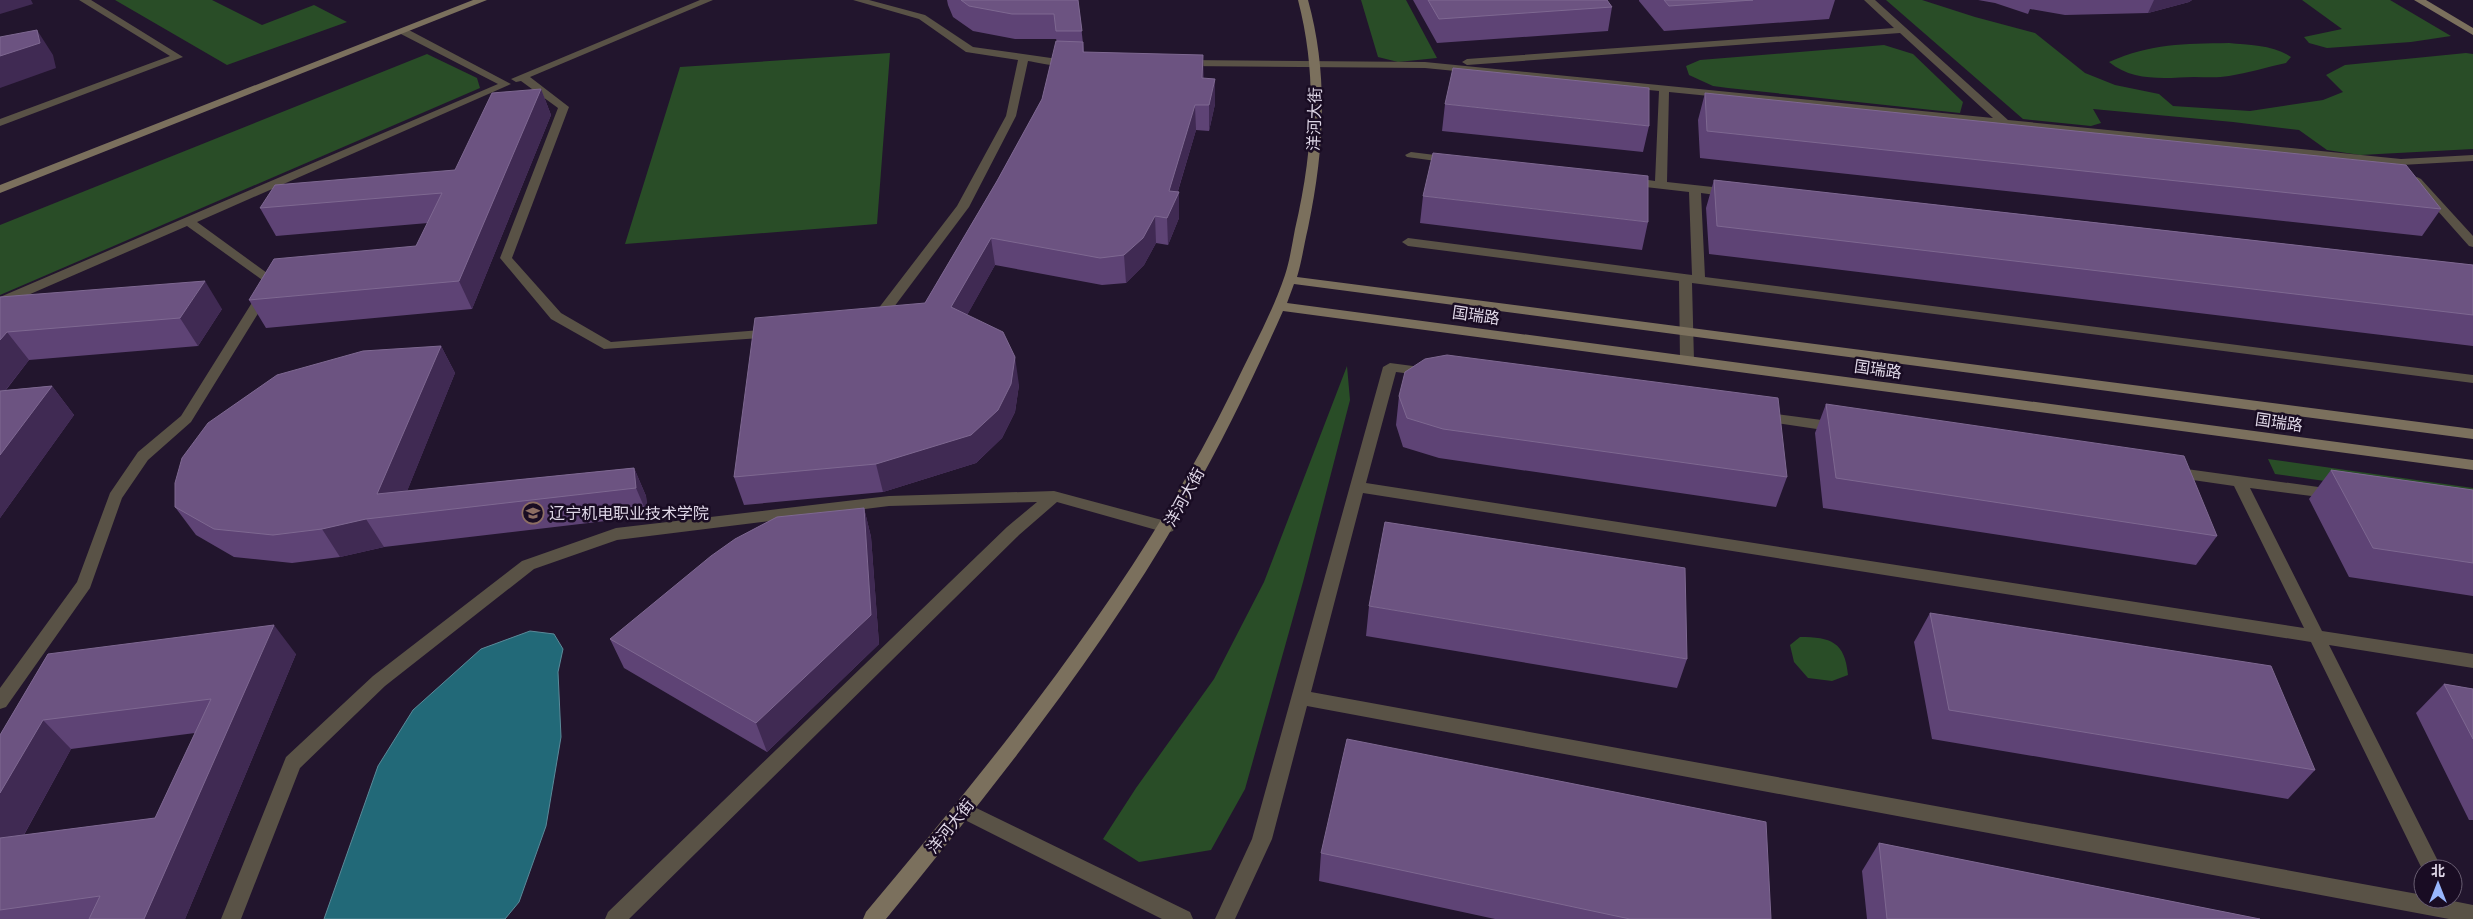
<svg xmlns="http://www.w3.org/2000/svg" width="2473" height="919" font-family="'IBM Plex Serif','Noto Sans SC',serif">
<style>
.green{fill:#294d27}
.water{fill:#226978;stroke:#5b8a99}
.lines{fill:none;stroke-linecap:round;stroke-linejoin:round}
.street{fill:#595246;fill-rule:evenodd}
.secondary{fill:#7b705d;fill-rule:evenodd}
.wall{fill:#5e4375;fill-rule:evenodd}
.shaded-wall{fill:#402a53}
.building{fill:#6c5381;stroke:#7e6891}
.labels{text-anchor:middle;stroke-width:5;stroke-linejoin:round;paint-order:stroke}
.street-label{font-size:16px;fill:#dfd7e7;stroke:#190c23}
.poi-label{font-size:16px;fill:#dfd7e7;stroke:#190c23;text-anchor:start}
</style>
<rect width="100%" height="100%" fill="#22152d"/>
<!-- green -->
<path class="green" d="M115,0H212L262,25L314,5L347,22L227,65Z
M1361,0H1406L1437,58L1398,62L1378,57Z
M1886,0H1922L1975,17L2035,33L2085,73L2115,85L2159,94L2173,106L2250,111L2323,100L2343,92L2326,75L2345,65L2466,53L2473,54V149L2360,155L2327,150L2299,130L2233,122L2093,109L2101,123L2091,126L2023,119Z
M2302,0H2390L2451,36L2411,42L2327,48L2309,43L2304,37L2342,29Z
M2229,43C2249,45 2274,45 2291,57L2286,63C2267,67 2248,73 2229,76C2218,78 2206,77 2194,77C2165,78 2133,82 2109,62C2152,43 2183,44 2229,43Z
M1884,45L1913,54L1963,102L1960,113L1728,88L1713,86L1689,75L1686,66L1700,60Z
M890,53L877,224L625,244L680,67Z
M427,54L477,78L480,88L0,295V225Z
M1347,366L1350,400L1303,582L1245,789L1211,850L1139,862L1103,839L1136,788L1214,679L1264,582Z
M2268,459L2473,488V502L2275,474Z
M1800,637C1831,637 1845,642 1848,675L1832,681L1808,678L1794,662L1790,645Z"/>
<!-- water -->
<path class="water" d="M530,631L554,634L563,649L558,672L561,737L546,826L519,902L505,919H324L378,766L413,710L481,649Z"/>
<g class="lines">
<!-- street -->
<path class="street" d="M79,0H91L183,57L0,126V119L170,56Z
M700,0H713L530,77L569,107L512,258L561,313L611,342L773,329L780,333L773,337L604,349L551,319L500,258L558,108L521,81L516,82L511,79Z
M853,0H869L925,15L973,47L1051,58H1071L1076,61C1066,70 1041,63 1028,61L1016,116L969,207L888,315L873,320L868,319L866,316L878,309L957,206L1006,116L1018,60L966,52L919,19Z
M1864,0H1875L2008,120L2401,159L2473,155V161L2401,165L1669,92L1667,182L1731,189L1737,193L1731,197L1701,193L1705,277L2473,375V383L1692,283L1694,361L1687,365L1680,361L1679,281L1408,246L1402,242L1408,238L1692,275L1689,192L1628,185L1622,181L1628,177L1655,181L1659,91L1425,68L1184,66L1179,63L1184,60L1425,62L1993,118L1900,33L1467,65L1462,62L1467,59L1894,28Z
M399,29H407L511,84L197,222L278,281L191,422L148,460L122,498L90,588L6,707L0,709V688L77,582L110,493L138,452L181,416L265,282L187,226L5,305L0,306V297L498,84L399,33Z
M1411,152L1451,157L1457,160L1451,163L1407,157L1405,155Z
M2417,177L2421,179L2473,236V247L2469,246L2413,183V179Z
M1390,363L1428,368L1435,372L1428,376L1396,372L1366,483L2304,628L2234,486L2172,477L2167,476L2164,472L2167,468L2172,467L2340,490L2343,494L2340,498L2335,499L2250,488L2322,631L2473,654V668L2329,645L2442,869H2423V871L2311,642L1363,493L1311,692L2423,895V899H2443L2473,905V919H2449L1307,706L1272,839L1235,919H1215L1252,839L1383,367Z
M1761,412L1837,422L1844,427L1837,432L1756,420L1754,417L1756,414Z
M1054,491L1173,523L1175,527L1173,531L1167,533L1057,502L1019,535L629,919H605L608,912L1007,527L1037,502L889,506L617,540L534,569L385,686L300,768L241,919H221L286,757L373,676L522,561L616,528L889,496Z
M964,802L1190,912L1193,919H1162L957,816L954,810L957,804Z"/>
<!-- secondary -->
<path class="secondary" d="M473,0H487L0,193V185Z
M1298,0H1308C1329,76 1324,151 1308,228C1304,244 1302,261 1297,277L2473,429V439L1294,284L1287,303L2473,460V470L1283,311C1254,376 1223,441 1187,503C1102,652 994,787 886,919H863L866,912C1003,749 1139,582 1233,389C1251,351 1272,314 1285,275C1290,260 1292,244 1295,229C1313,152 1318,77 1298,0Z
M2414,0H2426L2473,28V35Z"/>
</g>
<!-- wall -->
<path class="wall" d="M947,0H1078L1084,52L1204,78L1215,104L1209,131L1196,130L1178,191L1179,192V218L1168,245L1156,243L1144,265L1126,283L1102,285L995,265L967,315L1019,385L1015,412L1002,438L976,463L883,492L744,505L734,477L925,303L997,181L1042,99L1057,41L1056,39H1015L973,31L953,17L948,5Z
M1413,0H1607L1612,7L1608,31L1437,43Z
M1639,0H1835L1829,19L1664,31L1639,1Z
M1978,0H2192L2189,2L2148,13L2065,15L2030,9L2028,14L1995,3Z
M541,89L551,115L472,309L266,328L249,300L416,246L428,223L276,236L260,208L455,170Z
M1705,93L2441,209L2422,236L1700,158L1698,120Z
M1445,104L1649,126L1643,152L1442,131Z
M1714,180L2473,265V346L1709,254L1706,208Z
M1423,196L1648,222L1642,250L1420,223Z
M0,297L222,309L198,346L29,360L6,390L52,386L74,415L0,518Z
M441,346L455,373L407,491L634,468L646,496L648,516L384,547L340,557L292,563L234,557L196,535L175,507Z
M1399,396L1787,477L1776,507L1439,458L1403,447L1396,425Z
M1826,404L2217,536L2196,565L1823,508L1815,433Z
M2331,470L2473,490V596L2349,577L2309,499Z
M864,508L871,537L879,644L767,752L624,668L610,639Z
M1369,606L1687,659L1677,688L1366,636Z
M1930,613L2315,770L2288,799L1932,739L1914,642Z
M48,654H296L185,919H0V735ZM195,733L155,818L24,835L71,749Z
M2444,684L2473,689V820H2469L2416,713Z
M1879,843L2260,919H1867L1862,871Z
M1321,853L1771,919H1495L1319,881Z"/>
<!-- shaded-wall -->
<path class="shaded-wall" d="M0,0H31L33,4L0,14Z
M2154,0H2192L2189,2L2148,13Z
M37,30L53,55L56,68L0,88V56Z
M1203,55L1204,80L1202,78Z
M1215,79V104L1209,131V105Z
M541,89L551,115L472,309L459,281Z
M1195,105L1196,130L1176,197L1179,192V218L1168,245L1167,218L1169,191Z
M1155,216L1156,243L1144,265L1126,283L1124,255Z
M991,238L995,265L956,335L951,307Z
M205,281L222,309L198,346L180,318Z
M7,332L29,360L0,397V340Z
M441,346L455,373L397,516L377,494Z
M1015,357L1019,385L1015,412L1002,438L976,463L883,492L876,464Z
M52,386L74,415L0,518V455Z
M634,468L646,496L648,516L636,488Z
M864,508L871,537L879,644L767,752L756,723Z
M366,519L384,547L340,557L322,529Z
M274,625L296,654L185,919H144Z
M43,720L71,749L5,869L0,865V793Z"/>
<!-- building -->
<path class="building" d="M961,0H1078L1082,31H1056L1054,14H1012L969,6Z
M1428,0H1607L1612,7L1439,19Z
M1664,0H1753L1669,6Z
M37,30L40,43L0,56V37Z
M1056,41L1083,42V52L1203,55L1202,78L1215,79L1209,105H1195L1169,191L1179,192L1167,218L1155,216L1143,238L1124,255L1100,258L991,238L951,307L1003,332L1015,357L1011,384L998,410L971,435L876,464L734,477L755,318L925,303L997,181L1042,99Z
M1453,68L1649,88V126L1445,104Z
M541,89L459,281L249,300L274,259L416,246L442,193L260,208L275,185L455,170L492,93Z
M1705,93L2406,165L2441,209L1707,131Z
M1433,153L1648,176V222L1423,196Z
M1714,180L2473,265V315L1717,226Z
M205,281L180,318L7,332L0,340V297Z
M441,346L377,494L634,468L636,488L366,519L322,529L273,535L214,529L175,507V483L182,458L208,423L277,375L363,351Z
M1447,355L1778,398L1787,477L1443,429L1407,418L1399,396L1405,372L1425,359Z
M52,386L0,455V391Z
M1826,404L2184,456L2217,536L1836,478Z
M2331,470L2473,490V563L2373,548Z
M864,508L871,615L756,723L610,639L711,556L735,539L777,517Z
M1385,522L1685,568L1687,659L1369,606Z
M1930,613L2271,666L2315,770L1949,710Z
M274,625L144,919H89L100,896L0,910V838L155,818L211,699L43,720L0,793V735L48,654Z
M2444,684L2473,689V739Z
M1347,739L1766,822L1771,919H1630L1321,853Z
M1879,843L2260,919H1887Z"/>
<!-- icons -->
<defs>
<g id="university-ring" transform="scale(1.125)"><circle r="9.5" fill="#190c23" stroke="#8d6e63" stroke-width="1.5"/><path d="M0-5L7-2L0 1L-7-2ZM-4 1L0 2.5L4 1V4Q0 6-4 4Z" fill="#8d6e63"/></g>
</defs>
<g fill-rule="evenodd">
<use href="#university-ring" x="533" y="513"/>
</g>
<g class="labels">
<!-- street labels -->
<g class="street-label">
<text transform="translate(1314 119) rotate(-88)" y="6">洋河大街</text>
<text transform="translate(1476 315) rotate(8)" y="6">国瑞路</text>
<text transform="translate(1878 369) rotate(8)" y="6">国瑞路</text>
<text transform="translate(2279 422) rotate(8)" y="6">国瑞路</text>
<text transform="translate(1184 497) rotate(-61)" y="6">洋河大街</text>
<text transform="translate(950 826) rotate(-51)" y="6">洋河大街</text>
</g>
<!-- poi labels -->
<g class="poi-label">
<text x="549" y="519">辽宁机电职业技术学院</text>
</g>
</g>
<!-- north arrow -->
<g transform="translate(2438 884)"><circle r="24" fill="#190c23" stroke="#685d71"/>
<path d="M0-4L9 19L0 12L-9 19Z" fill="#98b6fd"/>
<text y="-8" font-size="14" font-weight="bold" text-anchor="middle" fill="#dfd7e7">北</text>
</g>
</svg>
